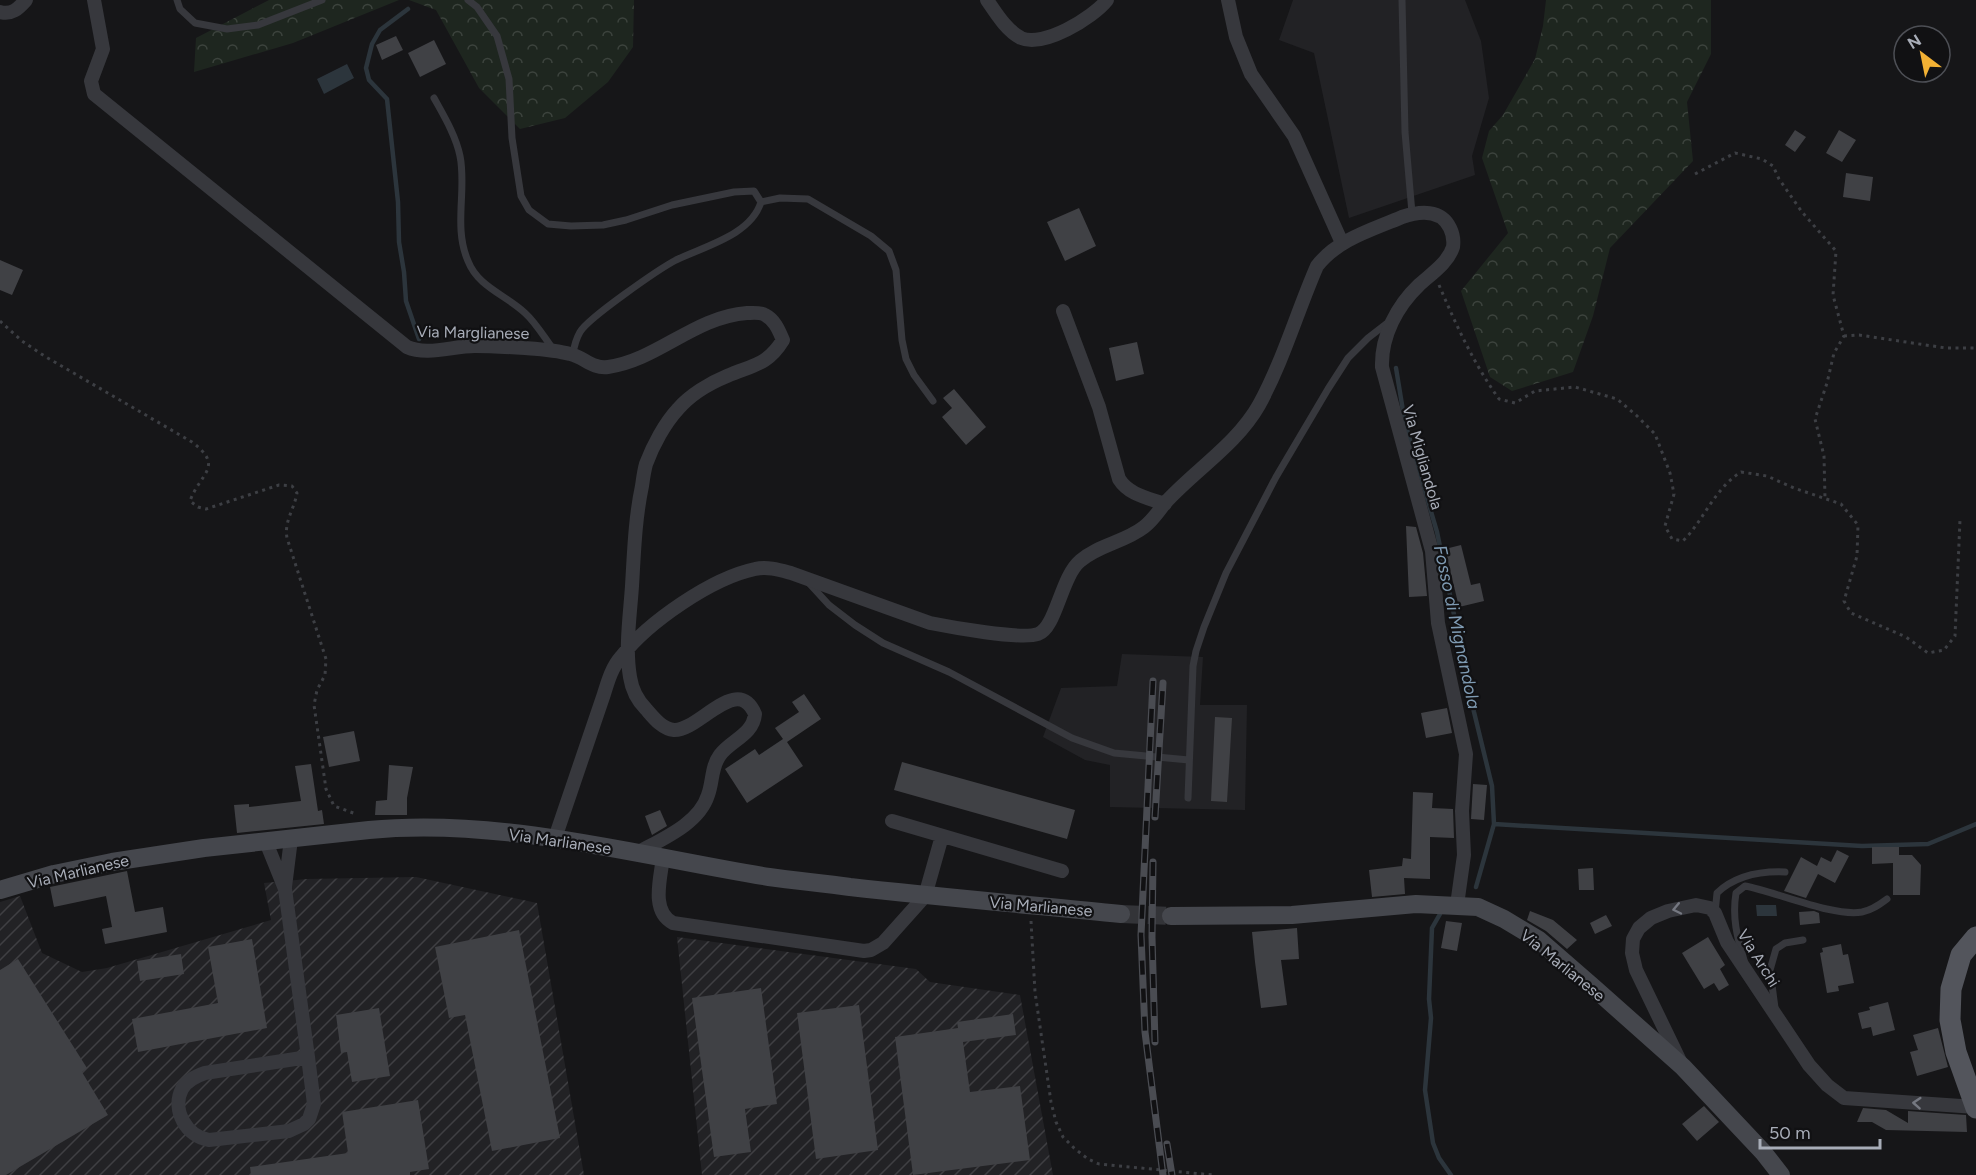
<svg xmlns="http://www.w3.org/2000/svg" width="1976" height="1175" font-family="Figtree,sans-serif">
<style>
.built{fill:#222225}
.industrial{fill:url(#industrial-furrows)}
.forest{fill:url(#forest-crowns)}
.water{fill:#2c353c}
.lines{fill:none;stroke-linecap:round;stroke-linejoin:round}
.stream{stroke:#2c353c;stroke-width:4.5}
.building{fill:#404145}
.secondary-tunnel{stroke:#333438;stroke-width:18;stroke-dasharray:18 9;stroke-linecap:butt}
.path{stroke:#3d3f44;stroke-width:3;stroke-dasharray:3 4.5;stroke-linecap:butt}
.lane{stroke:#37383d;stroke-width:7}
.street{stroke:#37383d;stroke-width:14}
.secondary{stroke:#45474d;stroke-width:18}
.primary{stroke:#53555c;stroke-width:21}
.rail-casing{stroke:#4a4c52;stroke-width:7}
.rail{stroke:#111113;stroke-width:4.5;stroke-dasharray:14;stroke-linecap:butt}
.oneway{stroke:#757881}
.labels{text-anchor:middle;stroke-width:4.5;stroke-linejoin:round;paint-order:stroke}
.street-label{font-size:16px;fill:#a8adb8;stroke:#111113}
.water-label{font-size:18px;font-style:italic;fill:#7f9bb3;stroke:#111113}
</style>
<defs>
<pattern id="industrial-furrows" width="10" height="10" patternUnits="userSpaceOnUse" patternTransform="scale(1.5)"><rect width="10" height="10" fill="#222225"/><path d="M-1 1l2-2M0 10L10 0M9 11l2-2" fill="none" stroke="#3f3f43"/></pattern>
<pattern id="forest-crowns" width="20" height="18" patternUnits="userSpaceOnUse" patternTransform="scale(1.5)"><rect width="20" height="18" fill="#1e261f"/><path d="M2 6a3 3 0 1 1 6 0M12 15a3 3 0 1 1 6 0" fill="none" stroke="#3c433d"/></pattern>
</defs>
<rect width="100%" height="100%" fill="#161618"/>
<!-- built -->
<path class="built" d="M1293,0H1465L1481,41L1489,98L1472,156L1475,175L1349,218L1314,53L1279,40Z
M1122,654L1203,657L1200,705H1247L1245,810L1110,807V765L1085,760L1043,737L1061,688L1117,686Z"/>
<!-- industrial -->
<path class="industrial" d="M416,877L537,903L584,1175H0V902L20,896L42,953L82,972L107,968L271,920L264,883L307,879Z
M677,937L916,969L930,982L1020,995L1053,1175H702Z"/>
<!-- forest -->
<path class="forest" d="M269,0H399L293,43L194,72L196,38Z
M409,0H634L633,47L608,82L565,118L520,129L479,88L436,10Z
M1546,0H1711V54L1687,102L1693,161L1610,248L1593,316L1573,372L1512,391L1490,377L1461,291L1508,233L1482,158L1489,131L1503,115L1535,59L1543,26Z"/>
<!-- water -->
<path class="water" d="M347,64L354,78L324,94L317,79Z
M1756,905H1776L1777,916H1757Z"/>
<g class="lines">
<!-- stream -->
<path class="stream" d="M408,9L380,30L372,44L366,68L369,80L387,99L398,202L399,242L404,272L406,301L419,339
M1396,368L1405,423L1437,532L1474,712L1492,786L1494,824L1476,887
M1494,824L1862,846L1928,844L1976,824
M1440,914L1432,928L1429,999L1431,1018L1425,1090L1433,1143L1439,1158L1451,1175"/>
</g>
<!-- building -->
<path class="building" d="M396,36L403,50L382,60L376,45Z
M434,40L446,64L420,77L408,53Z
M1795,130L1806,137L1795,152L1785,145Z
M1839,130L1856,140L1842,162L1826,153Z
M1846,173L1873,177L1870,201L1843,197Z
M1079,208L1096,246L1065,261L1047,222Z
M0,260L23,270L12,295L0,290Z
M1137,342L1144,374L1116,381L1109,348Z
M954,389L986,427L966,445L942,417L952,408L943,398Z
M1406,526L1416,527L1423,553L1427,596L1409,597Z
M1461,545L1471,585L1480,583L1484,601L1459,607L1445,549Z
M804,694L821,719L787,742L803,766L747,803L725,769L755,749L759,755L783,739L775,728L799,712L792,702Z
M1447,708L1452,733L1426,738L1421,713Z
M1215,717L1232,718L1227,802L1211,801Z
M354,731L360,761L329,767L323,737Z
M902,762L1075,810L1067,839L894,790Z
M311,764L318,811L322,810L324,824L237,833L234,805L249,804V807L301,801L295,766Z
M389,765L413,767L407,798V815H375L376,801L387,800Z
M1473,784L1487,785L1484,820L1471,819Z
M1413,792L1433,793L1432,808L1453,809L1454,838L1430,837V879L1404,878L1405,894L1372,897L1369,870L1402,866L1403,858L1411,859Z
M660,810L667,826L652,835L645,816Z
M1872,847H1899V855H1912L1921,865L1920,895H1893V863L1872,864Z
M1837,850L1849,856L1835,883L1818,874L1806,898L1784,891L1801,857L1817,866L1821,857L1831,862Z
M1593,868L1594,890H1579L1578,869Z
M127,871L135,912L163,907L167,932L105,944L102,929L112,927L106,896L54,907L50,887Z
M1530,911L1553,920L1577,940L1567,949L1546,931L1527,920Z
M1814,911L1819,913L1820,923L1800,925L1799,912Z
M1606,915L1612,926L1595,934L1590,923Z
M1446,921L1462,923L1457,951L1441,948Z
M1297,928L1299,959L1281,960L1287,1005L1261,1008L1255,962L1252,932Z
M519,930L560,1138L492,1151L465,1015L449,1018L435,947Z
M1708,937L1725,965L1720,969L1729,985L1719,991L1714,983L1704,989L1682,953Z
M252,939L267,1028L138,1052L132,1019L218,1003L208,947Z
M1841,944L1843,955L1848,954L1854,983L1838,986L1839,991L1827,993L1820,953L1823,952L1822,948Z
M181,954L184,974L140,981L137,961Z
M18,959L87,1068L82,1072L108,1115L6,1175H0V970Z
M761,988L777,1104L745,1109L751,1152L714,1157L692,998Z
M1888,1002L1895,1030L1873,1036L1871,1027L1862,1029L1858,1013L1870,1010L1869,1007Z
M859,1005L878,1150L816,1159L797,1013Z
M379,1008L390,1076L352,1082L347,1052L341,1053L336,1015Z
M1013,1014L1016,1035L963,1042L970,1092L1020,1086L1030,1160L913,1175L895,1037L958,1028L957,1022Z
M1938,1028L1948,1067L1917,1076L1910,1052L1918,1050L1913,1035Z
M418,1100L429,1169L410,1172V1175H251L250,1167L348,1153L342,1112Z
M1704,1106L1719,1122L1697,1141L1682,1124Z
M1863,1108L1886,1110L1908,1123V1111L1966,1115L1967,1132L1886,1130L1872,1122H1857Z"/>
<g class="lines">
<!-- secondary-tunnel -->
<path class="secondary-tunnel" d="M1121,914L1171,916"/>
<!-- path -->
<path class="path" d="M1695,174L1735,153L1762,159L1773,166L1779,179L1802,212L1836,251L1833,295L1844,336L1834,353L1827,383L1815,419L1824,456L1825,498
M1439,285C1456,325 1474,364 1499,399L1515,403L1535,391L1575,387L1617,399L1636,415L1655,434L1670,473L1674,494L1665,526L1672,539L1683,541C1704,520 1714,489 1741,472L1767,476L1794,488L1841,504L1858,525L1857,556L1844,601L1851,613L1906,637L1928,653L1944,650L1955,636L1960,520
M0,321L22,341L46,357L192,442C225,467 200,473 190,501L198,507L206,509L279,485L292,486L297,493C294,510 284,521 287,538L326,659L325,675L317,690L314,705L326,789L334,806L356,814
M1844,336L1859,335L1946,348H1976
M1031,921L1035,992L1051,1102L1056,1122L1063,1137L1074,1148L1088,1159L1099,1164L1213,1175"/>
<!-- lane -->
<path class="lane" d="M177,0L180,9L195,23L227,29L258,25L322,0
M468,0L477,7L497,36L509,79L512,138L521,196L529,210L548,224L571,226L603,225L626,220L672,205L734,192L754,191L761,202C751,235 705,246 676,260C659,269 588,318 580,332C576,339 574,347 573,354
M1402,0L1405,132L1412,213
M434,98C444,116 456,136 460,156C467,190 453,227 468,261C478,287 506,295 525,313C536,323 544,337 553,349
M761,202L780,198L808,199L871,236L889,251L896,270L902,340L906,359L914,375L933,401
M807,581L829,605L855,625L883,643L949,672L1072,738L1114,753L1189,760
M1188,798L1193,666L1196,651L1204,627L1226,573L1276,477L1328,389L1348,358L1368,338L1390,321
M1715,913L1717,893C1735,876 1760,871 1785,872
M1744,960C1737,937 1732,917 1736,893L1745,886C1777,892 1833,917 1862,912C1872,910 1879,905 1887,899
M1775,1008L1770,970L1776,949L1785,943L1803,940"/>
<!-- street -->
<path class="street" d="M94,0L103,49L91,81L94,94L407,347C427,356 453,346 475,346C491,346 508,347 525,348C539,349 556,350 570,354C584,357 592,369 608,367C658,360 694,317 747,313C752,313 761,312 765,315C775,320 779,331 783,340C767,366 752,365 727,376C710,383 690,395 678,409C665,423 653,445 646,464C644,471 643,479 642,486C635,519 634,553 632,586C630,616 625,647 630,677C632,690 637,700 646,709C653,717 662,729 674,730C699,731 737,673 755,714C753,735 731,740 720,755C711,767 713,782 708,795C699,824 662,839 637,853
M987,0C996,13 1006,30 1021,38C1043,48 1093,18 1107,0
M1228,0L1236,37L1251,74L1294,136L1342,243
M0,12C12,15 18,9 26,0
M1063,311L1099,407L1119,479C1129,495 1148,498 1165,504
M892,821L1062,871
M555,838L604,694C608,681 612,667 621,657C648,622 712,578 755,569C767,566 780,570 791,573L930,623C950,627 1021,640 1038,634C1056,628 1061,577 1080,561C1098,545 1125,542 1144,527C1153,520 1158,512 1165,503C1195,470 1237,444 1259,405C1283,361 1297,312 1317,266C1338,239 1372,230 1402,217C1420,211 1441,209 1450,228C1453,234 1454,240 1453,247C1448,263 1431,274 1419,285C1397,306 1381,336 1382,367L1432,551L1438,623L1466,754L1462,811L1464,855L1457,905
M266,842L285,889L308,1057
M663,857C661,877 650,911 673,923L864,951L871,950L883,943L925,896L942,836
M285,887L291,839
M308,1057L314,1104L309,1119L304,1124L289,1131L209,1140C187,1137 171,1110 182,1089C187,1080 196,1076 205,1073Z
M1680,1061L1636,970L1632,953L1633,939L1639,928L1651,918L1668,911L1696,905L1710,908L1715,913L1727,942L1809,1065L1827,1085L1844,1098L1976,1107"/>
<!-- secondary -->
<path class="secondary" d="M0,890L54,874L112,862L204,848L369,830C501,817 639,856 769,877C796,881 823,883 850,887C940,897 1030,905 1121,914
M1171,916L1292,915L1416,904L1478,907L1504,919L1539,940L1593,987L1683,1067L1763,1152L1781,1175"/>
<!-- primary -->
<path class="primary" d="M1976,937L1961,955L1951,989L1950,1020L1956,1052L1976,1108"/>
<!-- rail casing -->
<g class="rail-casing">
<path id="rail" d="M1153,681L1141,935L1145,1032L1163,1175
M1155,817L1163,683
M1153,862L1152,937L1155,1042
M1167,1144L1172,1175"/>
</g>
<!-- rail -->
<use href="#rail" class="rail"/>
</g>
<!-- one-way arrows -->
<defs><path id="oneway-chevron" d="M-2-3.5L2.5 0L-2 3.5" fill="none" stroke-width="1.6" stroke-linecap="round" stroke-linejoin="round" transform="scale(1.5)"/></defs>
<g class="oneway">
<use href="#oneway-chevron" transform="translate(1677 909) rotate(168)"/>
<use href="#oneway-chevron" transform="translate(1917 1103) rotate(-176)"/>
</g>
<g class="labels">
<!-- street labels -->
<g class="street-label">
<text transform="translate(473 332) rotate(1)" y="6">Via Marglianese</text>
<text transform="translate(1423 457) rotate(74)" y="6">Via Migliandola</text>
<text transform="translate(560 841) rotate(8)" y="6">Via Marlianese</text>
<text transform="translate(78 871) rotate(-13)" y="6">Via Marlianese</text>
<text transform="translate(1041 906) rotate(5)" y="6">Via Marlianese</text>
<text transform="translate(1759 958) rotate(58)" y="6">Via Archi</text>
<text transform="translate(1563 965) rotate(39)" y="6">Via Marlianese</text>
</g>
<!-- water labels -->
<g class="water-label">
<text transform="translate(1457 627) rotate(78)" y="6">Fosso di Mignandola</text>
</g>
</g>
<!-- north arrow -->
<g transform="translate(1922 54) rotate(328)"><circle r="28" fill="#111113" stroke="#4d4f55" stroke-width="1.5"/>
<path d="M0-4.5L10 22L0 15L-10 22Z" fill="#f2b134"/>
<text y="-9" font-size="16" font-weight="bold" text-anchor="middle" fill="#a8adb8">N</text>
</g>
<!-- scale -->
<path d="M1760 1139v9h120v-9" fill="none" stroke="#a8adb8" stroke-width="3"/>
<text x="1769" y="1139" font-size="18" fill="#a8adb8" stroke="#111113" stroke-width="4.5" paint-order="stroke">50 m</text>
</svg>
